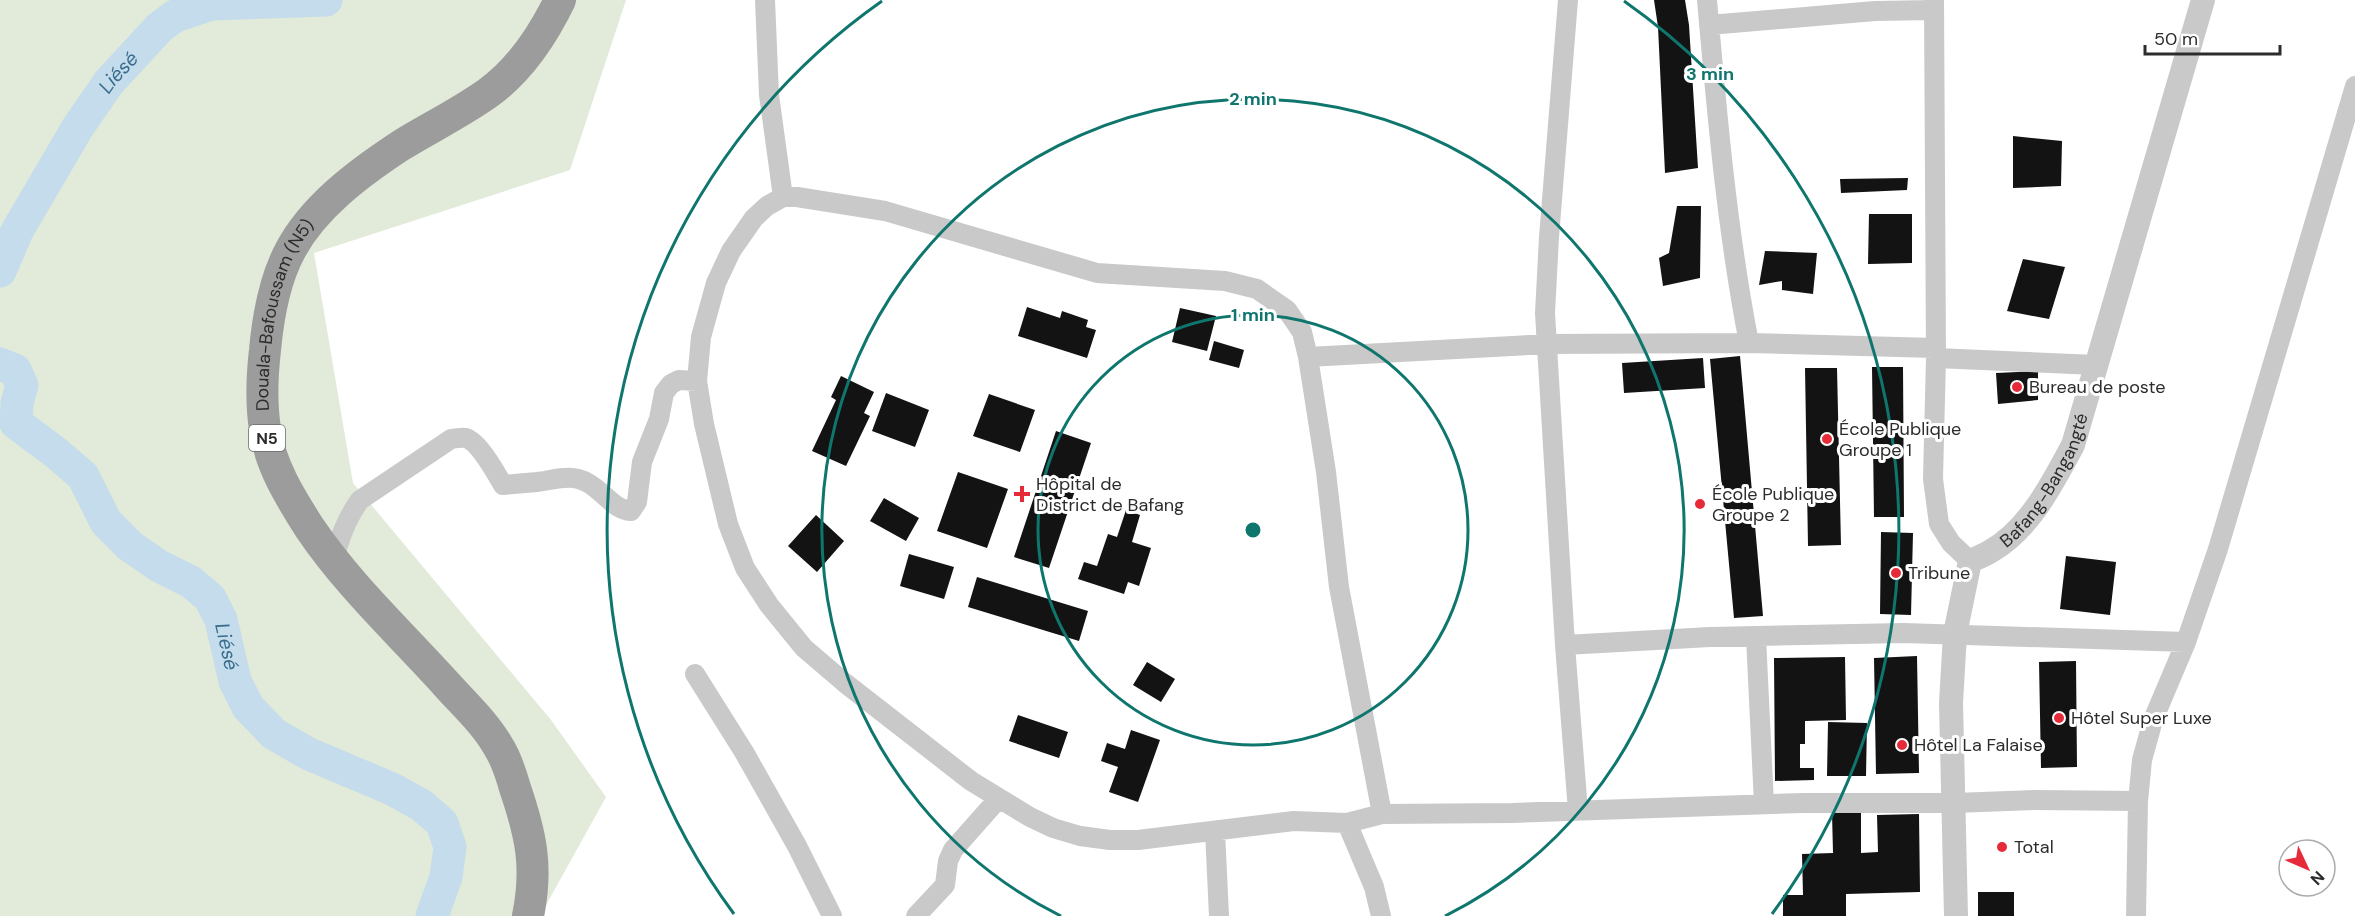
<svg xmlns="http://www.w3.org/2000/svg" width="2355" height="916" font-family="'DM Sans',sans-serif">
<style>
.green{fill:#e2ead9}
.lines{fill:none;stroke-linecap:round;stroke-linejoin:round}
.river{stroke:#c4dceb;stroke-width:33}
.building{fill:#131313}
.minor{stroke:#c9c9c9;stroke-width:20}
.tertiary{stroke:#c9c9c9;stroke-width:24}
.trunk{stroke:#9c9c9c;stroke-width:32}
.ring{fill:none;stroke:#0f766e;stroke-width:3}
.poi-dot{fill:#e72a39;stroke:#fff;stroke-width:2}
.labels{text-anchor:middle;stroke-width:6;stroke-linejoin:round;paint-order:stroke}
.shield{fill:#fff;stroke:#6b6b6b;stroke-width:1.5}
.shield-label{font-size:16px;font-weight:bold;fill:#2c2c2c}
.street-label{font-size:18px;fill:#2c2c2c;stroke:#fff}
.poi-label{font-size:18px;fill:#2c2c2c;stroke:#fff;text-anchor:start}
.water-label{font-size:20px;font-style:italic;fill:#3a6e8e;stroke:#fff}
.centre{fill:#0f766e;stroke:#fff;stroke-width:3}
.ring-label{font-size:18px;text-anchor:middle;font-weight:bold;fill:#0f766e;stroke:#fff;stroke-width:6;stroke-linejoin:round;paint-order:stroke}
</style>
<rect width="100%" height="100%" fill="#fff"/>
<!-- green -->
<path class="green" d="M0,0H626L570,170L314,253L353,483L551,720L606,797L540,916H0Z"/>
<g class="lines">
<!-- river -->
<g class="river">
<path id="s1" d="M0,271L17,231L78,127L109,82L160,27L175,16L211,4L326,0"/>
<path id="s2" d="M0,364L15,370L22,385L17,403L16,423L55,452L83,476L106,522L130,546L159,566L191,582L210,598L221,620L235,681L248,707L274,734L309,754L392,789L421,805L442,823L450,847L446,877L432,916"/>
</g>
</g>
<!-- building -->
<path class="building" d="M1654,0H1685L1689,25L1698,168L1665,173L1658,27Z
M2013,136L2062,141L2061,186L2013,188Z
M1908,178L1907,190L1841,193L1840,179Z
M1677,206H1701L1700,278L1663,286L1659,258L1669,253Z
M1869,214H1912V263L1868,264Z
M1765,251L1817,253L1813,294L1782,290V281L1759,285Z
M2023,259L2065,267L2049,319L2007,311Z
M1027,307L1060,318L1062,311L1088,320L1086,327L1096,330L1087,358L1018,336Z
M1180,308L1216,316L1207,351L1172,342Z
M1214,341L1244,350L1239,368L1209,360Z
M1740,356L1763,616L1734,618L1710,359Z
M1703,358L1705,388L1624,393L1622,363Z
M1872,367H1903L1904,517H1874Z
M1805,368H1837L1841,545L1808,546Z
M2038,371V400L1998,404L1996,373Z
M841,376L874,392L864,413L870,416L846,466L812,451L836,400L831,397Z
M886,393L929,410L915,447L872,431Z
M989,394L1035,410L1020,452L973,436Z
M1056,431L1091,443L1049,568L1014,557Z
M958,472L1008,489L987,548L937,531Z
M884,498L919,518L906,541L870,521Z
M1126,510L1140,515L1132,542L1151,548L1139,586L1128,582L1124,594L1078,579L1084,562L1097,566L1108,534L1117,537Z
M816,515L844,541L817,572L788,546Z
M1881,532L1913,533L1911,615L1880,614Z
M909,554L954,567L944,599L900,586Z
M2066,556L2116,562L2110,615L2060,609Z
M977,577L1088,611L1079,641L968,607Z
M1917,656L1919,773L1876,774L1874,658Z
M1845,657L1846,720L1805,721V744H1800V768H1814V780L1775,781L1774,658Z
M2076,661L2077,767L2041,768L2039,662Z
M1147,662L1175,679L1161,702L1133,685Z
M1018,715L1068,732L1059,758L1009,741Z
M1828,722L1867,723L1866,776H1827Z
M1131,730L1160,740L1138,802L1109,792L1118,767L1101,761L1107,743L1125,749Z
M1861,812V853L1878,852L1877,815L1919,814L1920,892L1846,894V916H1783V895H1803L1802,854L1833,853L1832,813Z
M1978,892H2014V916H1978Z"/>
<g class="lines">
<!-- minor -->
<path class="minor" d="M765,0L769,95L783,197
M1568,0L1549,237L1545,313L1565,645L1578,811
M1707,0C1717,115 1727,230 1749,343
M1934,0L1936,358L1933,479L1939,524L1951,543L1970,561
M1709,25L1875,11L1933,10
M1308,357L1547,344L1749,343L1935,348
M1936,358L2096,365
M333,562C339,540 346,519 360,500L451,439C456,438 461,437 466,438C479,442 496,473 503,485C515,484 526,483 537,482C555,480 571,473 588,483C603,491 614,510 631,511L637,502L642,462L659,419L664,393L671,384L679,380L697,381
M1756,637L1764,804
M1565,645L1710,637L1904,633L2186,642
M695,674L744,752L797,846L832,916
M1382,814L1339,587L1326,472L1308,357L1302,332L1287,310L1257,289L1225,281L1097,273L885,211L797,197H783L767,206L754,218L731,251L716,283L701,337L697,381L704,424L728,524L745,568L769,605L804,648L845,683L971,781L1030,817L1053,828L1080,836L1110,840H1138L1294,821L1347,823L1382,814L1512,813L1803,803H1955L2035,800L2138,801
M1347,823L1374,887L1381,916
M1215,831L1219,916
M916,916L945,885L948,861L953,850L999,798
M2136,916L2138,801L2142,760L2153,720L2186,642L2218,549L2355,86"/>
<!-- tertiary -->
<path class="tertiary" id="s3" d="M1956,916L1951,703L1955,634L1970,561C1977,558 1985,555 1991,551C2030,529 2053,482 2073,445L2203,0"/>
<!-- trunk -->
<path class="trunk" id="s4" d="M528,916C538,867 531,835 515,788C511,774 506,758 498,746C485,723 464,704 447,685C400,633 348,585 309,527C290,497 270,465 265,429C261,403 262,376 265,350C268,317 274,281 290,251C313,207 359,173 400,146C429,128 460,113 488,93C520,70 543,35 560,0"/>
</g>
<!-- distance rings -->
<g class="ring">
<circle cx="1253" cy="530" r="215"/>
<path d="M1061 916A431 431 0 1 1 1445 916"/>
<path d="M734 914A646 646 0 0 1 882 1M1624 1A646 646 0 0 1 1772 914"/>
</g>
<!-- markers -->
<g class="poi-dot">
<circle cx="2017" cy="387" r="6"/>
<circle cx="1827" cy="439" r="6"/>
<path d="M1019 485h6v6h6v6h-6v6h-6v-6h-6v-6h6z"/>
<circle cx="1700" cy="504" r="6"/>
<circle cx="1896" cy="573" r="6"/>
<circle cx="2059" cy="718" r="6"/>
<circle cx="1902" cy="745" r="6"/>
<circle cx="2002" cy="847" r="6"/>
</g>
<g class="labels">
<!-- shield labels -->
<rect class="shield" x="249" y="425" width="36" height="26" rx="4.5"/>
<g class="shield-label">
<text x="267" y="444">N5</text>
</g>
<!-- street labels -->
<g class="street-label">
<text dy="6" stroke="none"><textPath href="#s4" startOffset="692">Douala-Bafoussam (N5)</textPath></text>
<text dy="6" stroke="none"><textPath href="#s3" startOffset="471">Bafang-Bangangté</textPath></text>
</g>
<!-- poi labels -->
<g class="poi-label">
<text x="2029" y="393">Bureau de poste</text>
<text x="1839" y="435">École Publique<tspan x="1839" dy="21">Groupe 1</tspan></text>
<text x="1036" y="490">Hôpital de<tspan x="1036" dy="21">District de Bafang</tspan></text>
<text x="1712" y="500">École Publique<tspan x="1712" dy="21">Groupe 2</tspan></text>
<text x="1908" y="579">Tribune</text>
<text x="2071" y="724">Hôtel Super Luxe</text>
<text x="1914" y="751">Hôtel La Falaise</text>
<text x="2014" y="853">Total</text>
</g>
<!-- water labels -->
<g class="water-label">
<text dy="7" stroke="none"><textPath href="#s1" startOffset="232">Liésé</textPath></text>
<text dy="7" stroke="none"><textPath href="#s2" startOffset="390">Liésé</textPath></text>
</g>
</g>
<circle cx="1253" cy="530" r="9" class="centre"/>
<g class="ring-label">
<text x="1710" y="80">3 min</text>
<text x="1253" y="105">2 min</text>
<text x="1253" y="321">1 min</text>
</g>
<!-- north arrow -->
<g transform="translate(2307 868) rotate(134)"><circle r="28" fill="#ffffff" stroke="#ababab" stroke-width="1.5"/>
<path d="M0-4.5L10 22L0 15L-10 22Z" fill="#e72a39"/>
<text y="-9" font-size="16" font-weight="bold" text-anchor="middle" fill="#2c2c2c">N</text>
</g>
<!-- scale -->
<path d="M2145 45v9h135v-9" fill="none" stroke="#2c2c2c" stroke-width="3"/>
<text x="2154" y="45" font-size="18" fill="#2c2c2c" stroke="#ffffff" stroke-width="4.5" paint-order="stroke">50 m</text>
</svg>
